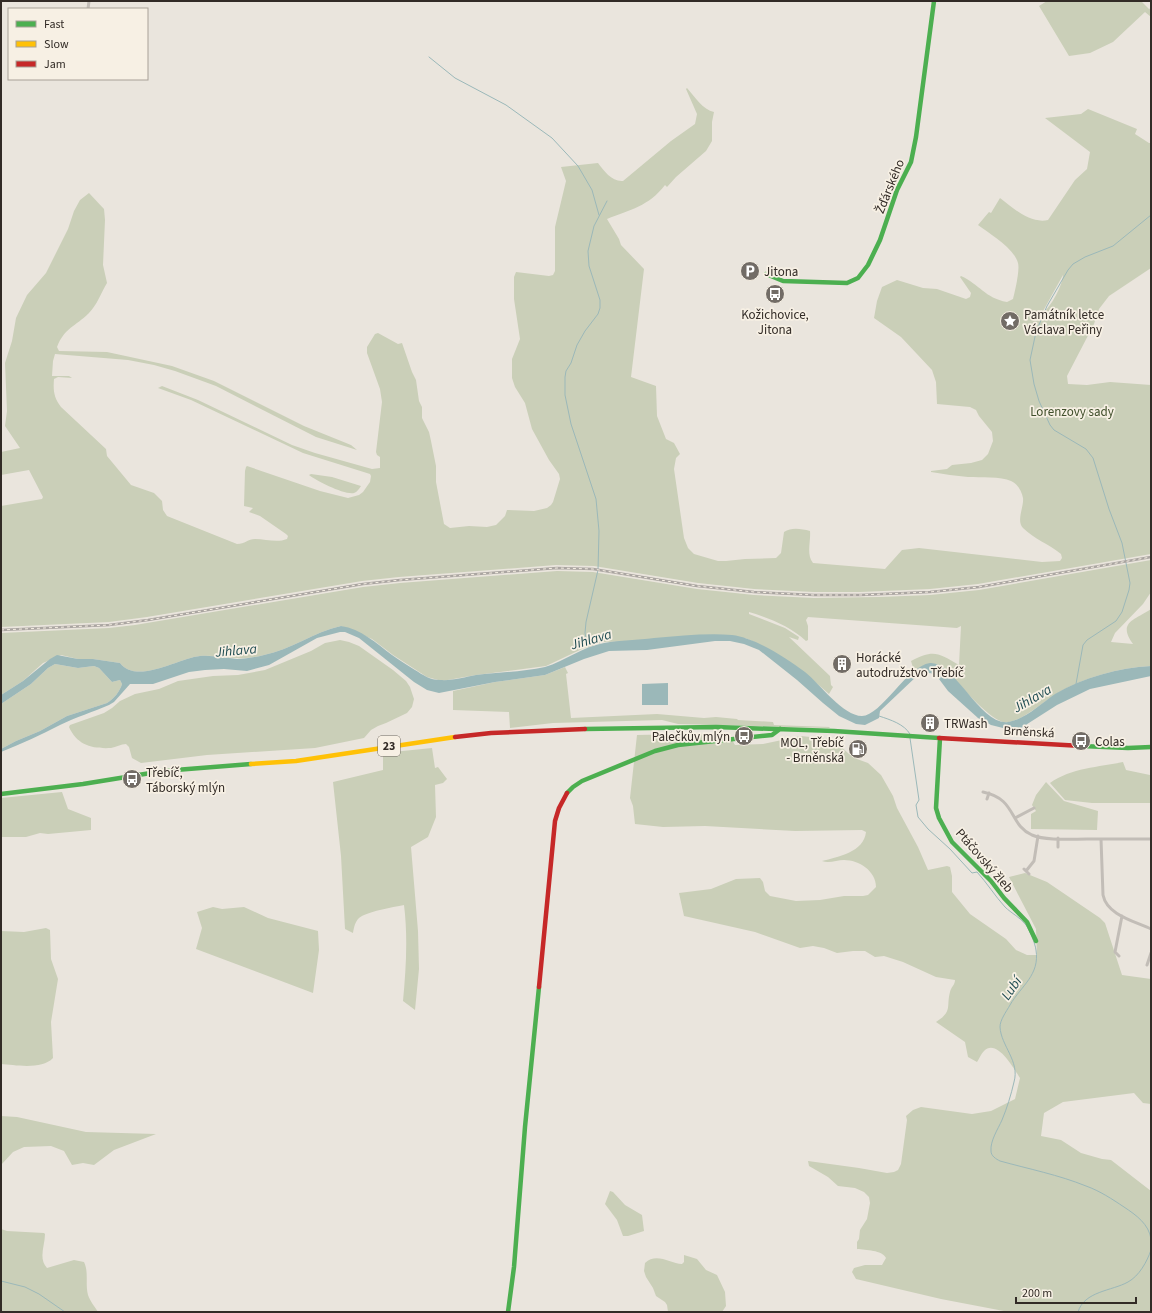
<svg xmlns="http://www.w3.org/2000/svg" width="1152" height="1313" font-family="'Source Sans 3',sans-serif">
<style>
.green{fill:#cacfb8;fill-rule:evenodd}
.water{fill:#9bb8b9}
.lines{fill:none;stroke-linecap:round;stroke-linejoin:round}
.stream{stroke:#9bb8b9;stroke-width:1}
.street{stroke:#c2bdb7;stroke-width:3}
.fast{stroke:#4caf50;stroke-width:4.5}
.slow{stroke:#ffc107;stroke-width:4.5}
.jam{stroke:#c62828;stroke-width:4.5}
.rail-casing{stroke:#aaa5a1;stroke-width:2.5}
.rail{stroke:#f7f0e4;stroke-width:1;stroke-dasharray:3;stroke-linecap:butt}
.labels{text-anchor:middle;stroke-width:3.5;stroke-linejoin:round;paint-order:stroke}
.shield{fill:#f7f0e4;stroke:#6d665f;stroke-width:1}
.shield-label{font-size:12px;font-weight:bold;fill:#322b26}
.street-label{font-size:13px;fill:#322b26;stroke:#f7f0e4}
.poi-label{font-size:13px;fill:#322b26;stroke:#f7f0e4;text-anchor:start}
.park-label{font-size:13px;fill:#404f2b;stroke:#f7f0e4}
.water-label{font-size:14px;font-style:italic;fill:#1e4b51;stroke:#f7f0e4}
</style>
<rect width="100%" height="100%" fill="#eae5dd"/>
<!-- green -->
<path class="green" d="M1047,1H1141L1149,9L1151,8V17L1145,12L1113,42L1090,53L1069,56L1039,6Z
M687,88C694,96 703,110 714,112L712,122V141L706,151L676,177L667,187L665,185C649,206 630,210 607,219L619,239L621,245L644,269L631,377L656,386L657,416L666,439L674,443L680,454L676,458L674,469L684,538L688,548L694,554L718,561H726L745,559L776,558L781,553L784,532C792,527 801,529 810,531C811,541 806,555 813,563L885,569L902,550L919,548L1042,562L1060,561L1062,558L1061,554C1049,544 1034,539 1023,528C1016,521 1024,507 1023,498C1022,492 1017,483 1011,481C1001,476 980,478 968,477C956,476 944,474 931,472V471L947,469L952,465L971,463L982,460L988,454L993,441L992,432L979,416L976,410L970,407L937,404L936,382L932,370L901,337L874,318L877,301L882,287L897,280L923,288L937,289L966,299L970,297L971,293L960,277L961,276C979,284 985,298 1007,302L1013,299C1015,291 1020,270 1018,263C1014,248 990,234 978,225L989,212L991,213L1000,198C1013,208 1030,224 1048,220L1075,180L1087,169L1090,152L1045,118L1081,114L1088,109L1137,129L1135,134L1149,143H1151V268L1109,296L1099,309L1094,324L1067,376L1068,384L1087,385L1110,382L1151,385V554L978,584L930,589L860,592H814L754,589L698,583L594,566L556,565L399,577L362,581L147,617L109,622L1,627V506L42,499L43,497L29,470L1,475V452L20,448L5,426L7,411L5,363L12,341L16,318L27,295L46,273L68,229L74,211L80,200L89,193L104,209L105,220L103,265L107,283C101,293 97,305 89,313C75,327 65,327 57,347L59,351L107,352L172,366L214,381L304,426L351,445L357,450L316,437L216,386L175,371L154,365L128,360L55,354L53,361L52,376H69L72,378L58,377L54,379C53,391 54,398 61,407L106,449L107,456L131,485L154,493L162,501L163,510L167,516L237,544C245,544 248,539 255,539C266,539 277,543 287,539L288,536L286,534L260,516L249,512L253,508L244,506L245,471L246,467L247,466L320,491L348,498L359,495L363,492L370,482L371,476L370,474L303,453L191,400L158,388L162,386L198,400L292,445L315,453L372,469L380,468V457L377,455L376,452L382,402L380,389L367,353V347L375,334L378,333L398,344L402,343L412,372L416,380L419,401L422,407V418L429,432L431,441L436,466V482L444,524L450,528L469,526L487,527L496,525L505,516L507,510L534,511L547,508L551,505L553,502L560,479L559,474L549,460L532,429L525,403L515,387L512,378V359L520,339L514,299V277L516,272L549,276L553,275L555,271V227L566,181L561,167L598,163C604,171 612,182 623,181L671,141L695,124L697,114L686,89ZM1063,275C1063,284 1051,308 1042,313Z
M311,474L332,477L361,486C359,489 357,492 354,493C344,495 317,481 309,475Z
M1151,560V592L1143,604L1115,633L1111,642L1133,644C1117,622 1135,620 1151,609V666C1118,668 1084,677 1056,694C1043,702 1018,725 1003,722C987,718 956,680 943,667C933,662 922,666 914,671L911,661C934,649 938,653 959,665L961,626L957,628L808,617L806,620L808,626V640L806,641C790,626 769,618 749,612V614L785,628L799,637L798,640L789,637L830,676L831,685L833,687L829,694C802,670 778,652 745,638L604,642L582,649L546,666L476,675L442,681L427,677L393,655L372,639L341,626C314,632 290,650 264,655C256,657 246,659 237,658C225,658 212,655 200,656C179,658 137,685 120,663L93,659H78L61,655L43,663L23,681L1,695V633L109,628L135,625L363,587L400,583L557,571L593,572L697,589L754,595L814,598L880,597L930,595L979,590Z
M340,640L349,642L359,646L393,670L406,681L410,687L414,699L412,707L407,713L386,723L378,726L371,730L364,738L315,748L207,755L141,763L132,758L129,747L126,744C121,744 116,747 111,748C92,749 77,745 69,727L70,725L104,713L112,708L120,701L135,694L159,689L178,681L213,676L238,675L265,670L311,651L325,643Z
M55,664L78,668L94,666L99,668L112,682L120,680L122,684C120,691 114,699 107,703L67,716L40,731L16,741L1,749V704L31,684L48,668Z
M565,667L568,673L566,674L571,718L657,714L704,718L716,717L737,719L738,720L773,722L774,725L830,727L829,728L678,724L662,720L553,723L510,728L509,712L453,710V691L495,682L545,675Z
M728,733L735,745L763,744L801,736L829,739L836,742L849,754L857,759L868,763L881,775L893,796L897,808L918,847L928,870L947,866L950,867L952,876V892L970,914L1006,939L1016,950L1027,955H1037L1036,929L1009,877L1025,873L1047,882L1100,918L1105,923L1122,975L1151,979V1104L1143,1103L1134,1093L1063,1102L1044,1113L1041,1136L1061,1140L1081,1153L1102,1159L1111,1160L1151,1191V1312H1009L941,1299L856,1279L852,1272L854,1268L865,1265H882L886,1258C882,1250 866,1250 857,1249V1242L859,1239L860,1230L867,1219L870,1203L869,1197L864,1192L855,1188L838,1186L828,1177L809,1166L808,1161L859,1168L887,1173L894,1172L898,1170L901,1164L907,1120L906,1116L913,1110L921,1107L972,1114L991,1111L1015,1099L1020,1078C1014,1069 997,1038 984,1051C981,1054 979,1059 977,1062L968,1057L965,1042L936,1022C953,1011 946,1007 950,992C951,987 955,985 955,980L936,977L903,962L884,956L875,957L865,951H853L837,953L824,948L813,946L800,948L755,932L684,916L679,893L711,889L736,879L760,878L763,882L765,891L770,896L796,901L820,900L844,896H863L868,895L876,887C876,871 859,860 844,860C837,860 829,864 822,861C838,857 864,852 866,832L862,830L795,831L705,826L663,827L635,824L633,806L630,798L637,735Z
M432,748L435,768L438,767L447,779L443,783L435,785L436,817L428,837L411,847L418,931L419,969L415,1010L403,1001C406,969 408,937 404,905C393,907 366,912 359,918C355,922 354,927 353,933L345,929L341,856L333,782L383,770V753Z
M1123,762L1126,770L1150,775L1151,780V803H1092L1065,800L1050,783C1071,768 1099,767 1123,762Z
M1046,782L1064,801L1098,811L1097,830L1031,829V814L1036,811L1032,805L1036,795Z
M62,792L68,809L91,818V830L48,834L40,833L26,837H1V798Z
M213,907L222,909L244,907L268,918L318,931L319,950L313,993L196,949L202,928L197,912Z
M46,928L50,930L51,959L58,979L51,1022L53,1058C42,1070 15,1065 1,1064V931L24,932Z
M1,1116L17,1117L86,1132L156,1134L114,1150L94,1165L83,1163L72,1165L64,1151L51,1146L24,1147L13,1152L1,1165Z
M610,1191L613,1192L625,1205L642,1215L644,1231L628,1236H623L617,1220L605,1204Z
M1,1229L7,1231L44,1233L45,1234C45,1245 38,1259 47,1268L74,1260L84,1262C89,1272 85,1284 88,1295C90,1301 95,1307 98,1312H1Z
M684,1255L697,1259L706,1270L717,1275L725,1292L726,1306L722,1312H668L667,1305L665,1302L656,1296L653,1288L646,1277L644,1271L645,1263C656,1252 670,1263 682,1264L684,1262Z"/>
<!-- water -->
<path class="water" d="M341,626C361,629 376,643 392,655C399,660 407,665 415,670C423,675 430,680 440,680C452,681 465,677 476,675C499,672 523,672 545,667C565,661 582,647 604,643C620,640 638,640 654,638C680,636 706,633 732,635C756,638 786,658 805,672C820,684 843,716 862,716C881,716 907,666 930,663C954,661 981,726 1008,722C1024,720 1042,703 1055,694C1084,677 1118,668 1151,666V676L1090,689L1057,705L1021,728L1007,729L991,725L978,718L948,691L936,675L930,673L918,675L880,711L879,718L865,725L856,724L839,716L823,703L797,680L759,650L744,644L730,641H715L647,650L609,651L584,659L545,675L495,682L439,693L427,690L414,682L359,638L345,632H340L317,638L269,665L247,671L224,669L205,670L189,672L153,684H130L114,702L109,705C93,712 76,717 60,725C41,735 21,744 1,752V749L16,741L40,731L67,716L107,703C114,699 120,691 122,684L120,680L112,682L99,668L94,666L78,668L55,664L48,668L31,684L1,704V695L23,681L50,659L57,655L78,659H93L120,663C137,685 179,658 200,656C213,655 225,658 237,659C246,659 256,657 264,655C290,650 314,632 341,626Z
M668,683V705H642V684Z"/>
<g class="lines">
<!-- stream -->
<path class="stream" d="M429,57L455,78L506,105L552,138L578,166L592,190L599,215
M588,647L585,633L586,622L598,570L599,531L596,499L571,424L565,395V377L566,371L571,363L577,345L585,331L598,314L600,308V300L589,266L588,251L594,226L607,201
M1076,684L1083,645L1087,640L1116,621L1122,612L1129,590L1130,583L1122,543L1109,509L1093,458L1086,449L1054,430L1050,425L1039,401L1034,384L1030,360L1036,332L1047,306L1068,270L1073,264L1085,257L1113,246L1151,215
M879,716C891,720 904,724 910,734
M910,738L919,800L916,805L918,817L928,829L950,849L972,873L977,872C987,883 995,896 1005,907C1011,913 1021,918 1026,925C1030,931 1035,943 1036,950C1040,975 1021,986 1010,1005C1006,1012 1000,1020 1000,1027C1001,1046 1020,1061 1014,1082C1011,1095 1007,1108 1002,1120C998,1129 990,1141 991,1151C991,1156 996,1159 1000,1161C1029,1169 1059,1175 1086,1186C1100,1191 1112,1199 1124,1207C1136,1215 1149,1224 1151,1239
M1,1281L25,1287L39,1294L65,1312
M1078,1312C1084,1291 1112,1291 1128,1282C1139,1276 1147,1262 1151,1250"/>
<!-- street -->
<path class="street" d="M88,9L89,1
M983,792C1017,799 1008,824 1032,835C1046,841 1071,839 1087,839C1108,839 1130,839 1151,839
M987,799L989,793
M1015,818L1034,808
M1058,838V847
M1101,839L1103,895C1107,915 1134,921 1151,929
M1024,869L1029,874
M1026,871L1034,861L1038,836
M1119,956L1115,952L1122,916
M1147,965L1151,953"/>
<!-- fast -->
<path class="fast" d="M766,274L783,281L847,283L858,278L868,265L880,240L897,190L911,162L916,137L934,1
M585,729L716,727L834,731L939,738
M940,738L936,808L939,818L952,842L991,881L1004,898L1027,922L1036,941
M1082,746L1128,748L1151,747
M567,793L573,787L582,781L655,751L678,745L772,735L780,729
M1,794L83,784L163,771L251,764
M508,1312L514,1267L525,1127L539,987"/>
<!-- slow -->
<path class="slow" d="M251,764L296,761L455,737"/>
<!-- jam -->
<path class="jam" d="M455,737L491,733L585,729
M939,738L1082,746
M539,987L555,821L559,808L567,793"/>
<!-- rail casing -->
<g class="rail-casing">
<path id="rail" d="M1,630L109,625L148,620L363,584L400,580L557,568L593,569L697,586L754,592L814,595H860L930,592L979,587L1151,557"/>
</g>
<!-- rail -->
<use href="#rail" class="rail"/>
</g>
<!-- icons -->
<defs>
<g id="parking-disc" transform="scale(1)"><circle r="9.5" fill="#726c66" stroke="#f7f0e4"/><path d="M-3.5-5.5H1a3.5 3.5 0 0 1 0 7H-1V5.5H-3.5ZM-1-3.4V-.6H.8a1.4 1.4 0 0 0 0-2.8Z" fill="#fff"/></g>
<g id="bus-disc" transform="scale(1)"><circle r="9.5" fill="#726c66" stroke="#f7f0e4"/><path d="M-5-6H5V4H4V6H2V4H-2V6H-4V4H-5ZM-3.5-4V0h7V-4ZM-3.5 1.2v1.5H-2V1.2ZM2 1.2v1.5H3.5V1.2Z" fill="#fff"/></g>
<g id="sight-disc" transform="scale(1)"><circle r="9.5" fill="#726c66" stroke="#f7f0e4"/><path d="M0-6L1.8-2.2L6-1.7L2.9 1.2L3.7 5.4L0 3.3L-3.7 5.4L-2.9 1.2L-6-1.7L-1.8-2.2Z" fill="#fff"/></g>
<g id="building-disc" transform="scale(1)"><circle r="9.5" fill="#726c66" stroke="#f7f0e4"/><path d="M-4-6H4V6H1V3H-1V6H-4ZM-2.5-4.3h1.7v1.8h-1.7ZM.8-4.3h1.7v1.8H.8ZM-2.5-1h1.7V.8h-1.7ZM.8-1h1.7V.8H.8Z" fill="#fff"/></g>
<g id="fuel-disc" transform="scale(1)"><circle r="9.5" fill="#726c66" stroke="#f7f0e4"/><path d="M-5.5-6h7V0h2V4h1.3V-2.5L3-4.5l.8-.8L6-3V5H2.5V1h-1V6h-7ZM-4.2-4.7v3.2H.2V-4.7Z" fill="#fff"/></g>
</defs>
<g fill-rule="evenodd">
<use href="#parking-disc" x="750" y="271"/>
<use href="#bus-disc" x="775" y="294"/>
<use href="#sight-disc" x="1010" y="321"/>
<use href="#building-disc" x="842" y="664"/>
<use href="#building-disc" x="930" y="723"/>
<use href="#bus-disc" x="744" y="736"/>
<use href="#bus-disc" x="1081" y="741"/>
<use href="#fuel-disc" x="858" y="749"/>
<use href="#bus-disc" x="132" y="779"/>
</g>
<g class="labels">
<!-- shield labels -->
<rect class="shield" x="378" y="736" width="22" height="20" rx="3"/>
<g class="shield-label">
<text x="389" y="750">23</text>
</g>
<!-- street labels -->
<g class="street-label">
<text transform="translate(889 186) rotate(-68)" y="5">Žďárského</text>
<text transform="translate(1029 731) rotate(3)" y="5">Brněnská</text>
<text transform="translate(985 860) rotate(49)" y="5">Ptáčovský žleb</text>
</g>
<!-- poi labels -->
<g class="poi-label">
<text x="764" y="276">Jitona</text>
<text x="775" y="319" text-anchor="middle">Kožichovice,<tspan x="775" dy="15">Jitona</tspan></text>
<text x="1024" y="319">Památník letce<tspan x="1024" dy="15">Václava Peřiny</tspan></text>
<text x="856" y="662">Horácké<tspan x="856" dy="15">autodružstvo Třebíč</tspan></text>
<text x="944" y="728">TRWash</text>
<text x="730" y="741" text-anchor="end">Palečkův mlýn</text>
<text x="1095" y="746">Colas</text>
<text x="844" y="747" text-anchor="end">MOL, Třebíč<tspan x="844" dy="15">- Brněnská</tspan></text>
<text x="146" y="777">Třebíč,<tspan x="146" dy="15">Táborský mlýn</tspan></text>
</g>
<!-- park labels -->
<g class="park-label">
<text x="1072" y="416">Lorenzovy sady</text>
</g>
<!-- water labels -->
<g class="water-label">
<text transform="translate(591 639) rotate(-16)" y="5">Jihlava</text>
<text transform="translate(236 650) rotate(-5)" y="5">Jihlava</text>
<text transform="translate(1032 698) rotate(-30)" y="5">Jihlava</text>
<text transform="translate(1011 988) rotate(-56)" y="5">Lubí</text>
</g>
</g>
<!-- border -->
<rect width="1152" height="1313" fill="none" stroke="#322b26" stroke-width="4"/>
<!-- legend -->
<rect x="8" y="8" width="140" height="72" fill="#f7f0e4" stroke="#a8a198"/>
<rect x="16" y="21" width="20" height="6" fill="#4caf50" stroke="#a8a198"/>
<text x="44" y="28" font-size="12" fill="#322b26">Fast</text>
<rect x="16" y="41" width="20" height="6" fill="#ffc107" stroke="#a8a198"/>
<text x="44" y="48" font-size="12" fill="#322b26">Slow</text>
<rect x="16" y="61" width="20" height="6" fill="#c62828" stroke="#a8a198"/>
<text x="44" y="68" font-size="12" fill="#322b26">Jam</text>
<!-- scale -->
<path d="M1016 1297v6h120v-6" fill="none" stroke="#322b26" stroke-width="2"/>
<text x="1022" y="1297" font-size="12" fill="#322b26" stroke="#f7f0e4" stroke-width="3" paint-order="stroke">200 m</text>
</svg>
